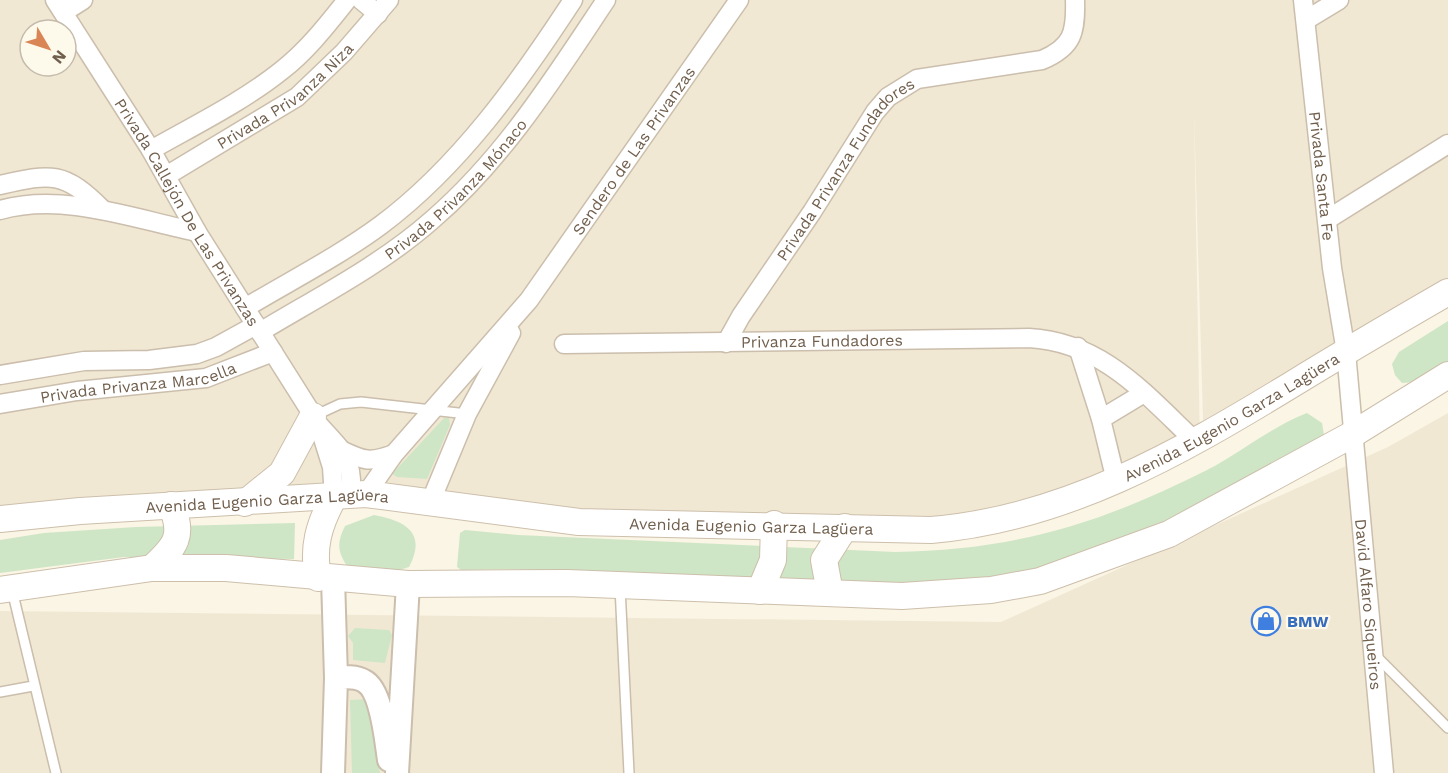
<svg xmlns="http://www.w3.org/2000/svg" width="1448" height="773" font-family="'Work Sans',sans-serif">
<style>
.residential{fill:#f1e8d4;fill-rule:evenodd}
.green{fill:#cee6c5}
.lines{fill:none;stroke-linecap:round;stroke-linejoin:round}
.service-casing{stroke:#cbbeac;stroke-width:12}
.minor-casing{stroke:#cbbeac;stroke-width:21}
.tertiary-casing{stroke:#cbbeac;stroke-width:26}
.secondary-casing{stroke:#cdbfab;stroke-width:28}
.service{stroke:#fff;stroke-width:9}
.minor{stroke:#fff;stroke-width:18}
.tertiary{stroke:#fff;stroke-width:22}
.secondary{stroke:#fff;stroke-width:26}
.labels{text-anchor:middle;stroke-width:4.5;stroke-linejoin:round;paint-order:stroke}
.street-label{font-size:16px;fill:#715f4d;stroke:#fdf9eb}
.shop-label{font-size:16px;font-weight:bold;fill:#366cbe;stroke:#fdf9eb;text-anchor:start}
</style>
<rect width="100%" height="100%" fill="#faf5e5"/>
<!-- residential -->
<path class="residential" d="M0,0H1448V301L1204,452L1194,113L1200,447L931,535L334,495L0,526ZM30,30H66V66H30Z
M1448,413V773H0V611L1001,622L1388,447Z"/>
<!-- green -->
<path class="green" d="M1448,321V362L1416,382L1402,383L1395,375L1392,364L1399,352Z
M1307,413L1322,423L1324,435L1319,442L1165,528L1033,572L951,585L771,581L513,569L461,570L457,567L460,533L465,530L518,535L895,552C1015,550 1100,524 1207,470C1240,453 1271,427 1307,413Z
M444,418H449L450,425L427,479L397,477L392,474Z
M374,515C406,521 427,533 409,567L390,573L347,566C337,551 337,542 345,526Z
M295,523L294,559L124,557L0,573V540L44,533L136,527Z
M355,628L389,630L392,635L385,663L353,660V643L348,636Z
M369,699L380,773H352L350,700Z"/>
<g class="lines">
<!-- service casing -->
<g class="service-casing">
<path id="service" d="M314,416L340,404L361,402L467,414
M620,587L629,773
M12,590L56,773
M1376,656L1448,728
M0,692L33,686"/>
</g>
<!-- minor casing -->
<g class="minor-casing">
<g id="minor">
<path id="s1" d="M55,0L151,150L197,232L319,425C343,452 353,457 351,495"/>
<path d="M361,0L378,14"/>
<path id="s2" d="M1303,0L1332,268L1346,352L1384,773"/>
<path d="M64,12L83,0"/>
<path d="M1306,20L1339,0"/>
<path d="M151,150C195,125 242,102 281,71C307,51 327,25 347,0"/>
<path id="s3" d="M166,176L297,97L344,52L389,0"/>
<path d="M0,185C52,173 64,171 103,210"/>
<path d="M0,210C63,192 134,219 197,232"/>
<path d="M1328,219L1448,144"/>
<path d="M245,308C290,281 339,256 381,225C460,166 520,81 573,0"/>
<path id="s4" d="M260,332C318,297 381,265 432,220C504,158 554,78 606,0"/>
<path id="s5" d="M726,343L741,316L812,212L875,112L888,97L917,79L1042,60C1073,47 1076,32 1075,0"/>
<path id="s6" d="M564,344L1029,338C1103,342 1146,395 1196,442"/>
<path d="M1078,347L1101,419L1116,481"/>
<path d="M0,375L84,361L149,360L197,354L216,347L256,325"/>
<path id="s7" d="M0,404L77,391L206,378L273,352"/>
<path d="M1101,419L1144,393"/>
<path d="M322,435L332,467L334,497"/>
<path d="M341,450C364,461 370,463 394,454"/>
<path id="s8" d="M366,494L394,454L529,300L739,0"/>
<path d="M430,503L467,414L511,333"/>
</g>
</g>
<!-- tertiary casing -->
<g class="tertiary-casing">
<path id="tertiary" d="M333,578L336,678L333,773
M336,678C345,677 356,676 364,681C382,690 386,741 389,760
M397,773L408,584"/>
</g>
<!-- secondary casing -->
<g class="secondary-casing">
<g id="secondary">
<path d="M245,503L282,473L313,416"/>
<path id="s9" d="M0,519L80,511L366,494L579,522L931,530C1065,519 1179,453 1291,385C1343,353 1396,322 1448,292"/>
<path d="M152,568C175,547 185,536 171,505"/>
<path d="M318,578C312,547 319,524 334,497"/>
<path d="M0,590L152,568H226L408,584L567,583L902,596L991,590L1040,581L1169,534L1353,434L1448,375"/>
<path d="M760,591L773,560L774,524"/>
<path d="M830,593L824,560L845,527"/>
</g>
</g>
<!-- service -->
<use href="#service" class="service"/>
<!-- minor -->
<use href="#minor" class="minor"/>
<!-- tertiary -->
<use href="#tertiary" class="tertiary"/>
<!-- secondary -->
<use href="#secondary" class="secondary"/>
</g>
<!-- icons -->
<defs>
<g id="shop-ring" transform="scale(1.5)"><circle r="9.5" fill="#fdf9eb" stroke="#3f7fe0" stroke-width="1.5"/><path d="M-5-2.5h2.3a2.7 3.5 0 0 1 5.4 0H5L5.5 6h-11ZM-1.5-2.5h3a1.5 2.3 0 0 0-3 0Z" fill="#3f7fe0"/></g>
</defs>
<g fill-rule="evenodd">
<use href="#shop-ring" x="1266" y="621"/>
</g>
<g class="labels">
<!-- street labels -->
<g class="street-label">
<text dy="6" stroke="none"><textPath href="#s3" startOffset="144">Privada Privanza Niza</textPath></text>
<text dy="6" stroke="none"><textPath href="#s8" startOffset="436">Sendero de Las Privanzas</textPath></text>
<text dy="6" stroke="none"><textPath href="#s5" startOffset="212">Privada Privanza Fundadores</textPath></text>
<text dy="6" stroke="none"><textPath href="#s2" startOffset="177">Privada Santa Fe</textPath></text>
<text dy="6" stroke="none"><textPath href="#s4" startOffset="244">Privada Privanza Mónaco</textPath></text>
<text dy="6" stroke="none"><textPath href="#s1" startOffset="250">Privada Callejón De Las Privanzas</textPath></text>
<text dy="6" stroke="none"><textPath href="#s6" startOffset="258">Privanza Fundadores</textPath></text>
<text dy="6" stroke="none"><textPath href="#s7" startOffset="140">Privada Privanza Marcella</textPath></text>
<text dy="6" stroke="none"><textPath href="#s9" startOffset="1258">Avenida Eugenio Garza Lagüera</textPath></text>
<text dy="6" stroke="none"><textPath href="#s9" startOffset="268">Avenida Eugenio Garza Lagüera</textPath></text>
<text dy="6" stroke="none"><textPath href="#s9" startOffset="754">Avenida Eugenio Garza Lagüera</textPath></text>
<text dy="6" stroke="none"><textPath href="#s2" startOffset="608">David Alfaro Siqueiros</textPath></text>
</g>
<!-- shop labels -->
<g class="shop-label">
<text x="1287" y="627">BMW</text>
</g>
</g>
<!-- north arrow -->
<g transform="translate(48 48) rotate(129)"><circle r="28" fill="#fdf9eb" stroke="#c5bbac" stroke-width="1.5"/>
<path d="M0-4.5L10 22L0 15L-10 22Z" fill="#da8555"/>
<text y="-9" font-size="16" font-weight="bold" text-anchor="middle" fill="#715f4d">N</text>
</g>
</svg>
